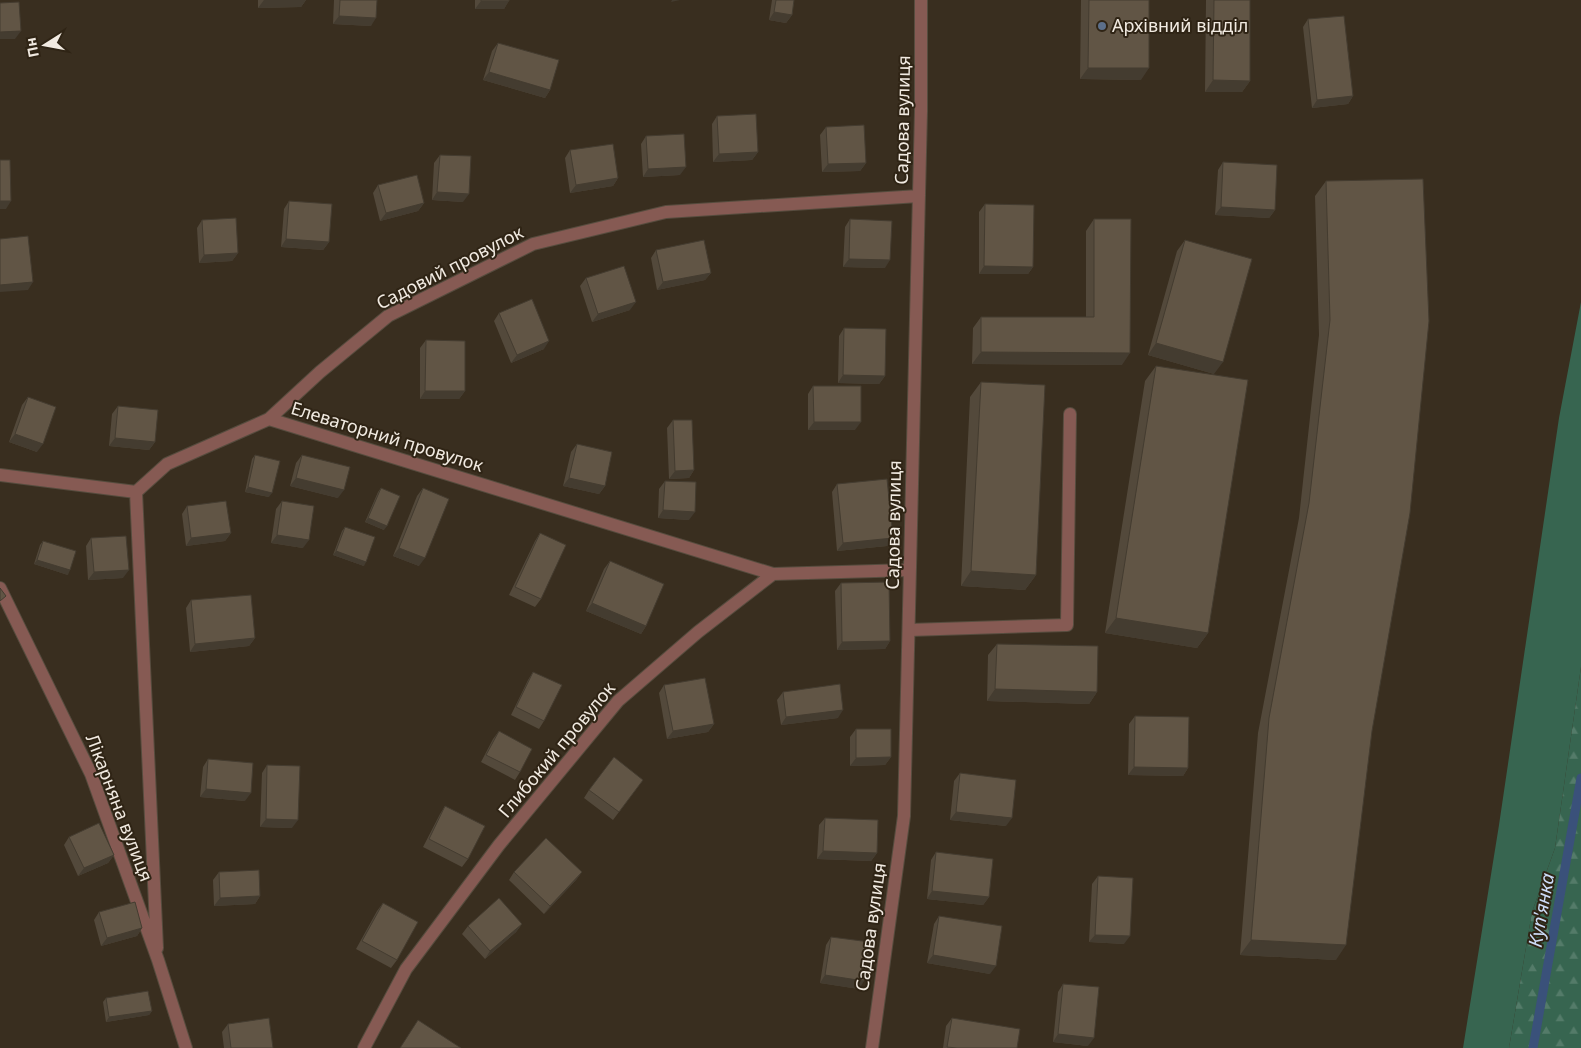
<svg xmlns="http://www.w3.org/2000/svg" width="1581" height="1048" font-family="'Noto Sans',sans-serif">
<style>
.grass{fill:#376550}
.forest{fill:url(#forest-firs)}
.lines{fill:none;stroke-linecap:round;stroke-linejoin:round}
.stream{stroke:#3a517a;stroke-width:9}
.service-casing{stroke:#564c3e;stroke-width:14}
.minor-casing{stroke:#564c3e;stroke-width:14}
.service{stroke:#865a53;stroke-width:12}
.minor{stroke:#865a53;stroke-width:12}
.wall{fill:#53493b}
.shaded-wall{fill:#443c30}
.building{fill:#615545;stroke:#443c30}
.service-dot{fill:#5c6f8a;stroke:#2f2415;stroke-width:2}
.labels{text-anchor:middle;stroke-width:4;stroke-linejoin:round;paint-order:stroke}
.poi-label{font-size:18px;fill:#f1eae1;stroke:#2f2415;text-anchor:start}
.street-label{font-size:18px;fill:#f1eae1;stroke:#2f2415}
.water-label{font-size:19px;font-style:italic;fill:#ccdbf7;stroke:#2f2415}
</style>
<defs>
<pattern id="forest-firs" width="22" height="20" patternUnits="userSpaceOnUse" patternTransform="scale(1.25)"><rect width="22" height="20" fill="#376550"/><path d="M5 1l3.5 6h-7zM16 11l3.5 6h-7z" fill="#547b69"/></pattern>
</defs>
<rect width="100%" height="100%" fill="#392e1f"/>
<!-- grass -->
<path class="grass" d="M1581,302V667L1555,848L1532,912L1509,1048H1463L1499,825L1559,418Z"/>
<!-- forest -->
<path class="forest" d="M1581,667V1048H1509L1532,912L1555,848Z"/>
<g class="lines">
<!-- stream -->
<path class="stream" d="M1533,1048L1581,778"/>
<!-- service casing -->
<g class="service-casing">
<path id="service" d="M909,630L1067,625L1070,414"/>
</g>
<!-- minor casing -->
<g class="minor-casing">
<path id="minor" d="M269,419L320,372L388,316L533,244L666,212L919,196
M0,475L136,492L167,464L269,419L773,574
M136,492L157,948
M0,588L91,774L158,960L186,1048
M364,1048L406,969L499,845L618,701L698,632L773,574L910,570
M872,1048L904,816L921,111V0"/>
</g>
<!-- service -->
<use href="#service" class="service"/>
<!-- minor -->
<use href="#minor" class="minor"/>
</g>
<!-- wall -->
<path class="wall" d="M258,0H306L301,7L258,8Z
M334,0H377L371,26L333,24Z
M475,0H509L504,9H475Z
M772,0H794L792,15L786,23L769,20Z
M1081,0H1149L1141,80L1080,79Z
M1206,0H1250V81L1242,92H1205Z
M1308,19L1353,96L1348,104L1312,108L1303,27Z
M498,43L550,90L545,98L483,80L492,51Z
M717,116L758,152L752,160L713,162L712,124Z
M826,127L866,163L860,171L822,172L820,135Z
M646,136L680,175L643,177L641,144Z
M570,150L618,178L613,186L570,193L565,158Z
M440,155L463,202L432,200L434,163Z
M1223,162L1275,210L1269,218L1215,215L1218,170Z
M1326,181L1372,731L1336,960L1240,955L1258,733L1299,518L1319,335L1315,196Z
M378,185L424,203L418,211L380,221L373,193Z
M289,201L329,242L323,250L281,247L284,209Z
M985,204L1033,267L1028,274H979V212Z
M850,219L885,268L843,267L845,227Z
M1094,219L1122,365L972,364L973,328L981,317H1086V231Z
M202,220L238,253L232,261L199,263L197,228Z
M1185,240L1214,374L1148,355L1177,251Z
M656,250L711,273L705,280L657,290L651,258Z
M586,278L630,310L592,322L580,286Z
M499,313L544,349L511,363L494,321Z
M844,328L885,376L879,384L838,383L839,336Z
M426,340L465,391L459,399H420V348Z
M1156,366L1208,633L1197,648L1105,633L1145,381Z
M981,382L1036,575L1025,590L961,586L970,397Z
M813,386L855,430H808V394Z
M28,397L37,452L9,442L22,405Z
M118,406L155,442L149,450L109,446L112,414Z
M673,420L694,470L689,478L669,479L667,428Z
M577,444L605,486L599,494L563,486L571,452Z
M255,455L269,497L245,492L252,459Z
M302,455L338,498L290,486L296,463Z
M665,481L689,520L658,518L659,489Z
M837,484L893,538L887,546L837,551L832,492Z
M381,488L384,530L365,522L378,492Z
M423,488L419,566L393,556L417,496Z
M282,501L303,548L271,543L276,509Z
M187,506L231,533L225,541L186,546L182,514Z
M345,527L364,566L333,555L342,531Z
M540,533L541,599L535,607L509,595L535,541Z
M91,538L123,578L88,580L86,546Z
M43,541L68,575L34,564L40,545Z
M610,561L646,626L641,634L586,611L604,569Z
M841,583L890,641L885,649L837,650L835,591Z
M191,600L255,638L249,646L190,652L186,608Z
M997,644L1097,692L1089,704L987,701L988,655Z
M533,672L544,721L539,729L511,715L528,680Z
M664,685L714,724L708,732L667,739L659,693Z
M783,692L838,718L781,725L777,700Z
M1135,716L1188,768L1183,776L1128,775L1129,724Z
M856,729L891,757L885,765L850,766V737Z
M499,731L520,772L515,780L481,762L493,739Z
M208,759L245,801L200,797L203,767Z
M267,765L292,828L260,827L262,773Z
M960,773L1006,826L950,820L954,781Z
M643,780L613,820L584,798L589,790Z
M445,806L468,859L462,867L423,847L440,814Z
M825,818L877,853L871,861L817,859L819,825Z
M69,837L114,855L108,863L78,876L64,845Z
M936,852L989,897L983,905L927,899L931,860Z
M219,872L260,896L255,904L214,906L213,880Z
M514,872H582L576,880L544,914L509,880Z
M1098,876L1124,944L1089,942L1092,884Z
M383,903L397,960L391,968L356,949L377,911Z
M99,912L142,928L137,936L101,946L94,920Z
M939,916L990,974L927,963L934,924Z
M522,924L516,932L485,959L462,934L468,926Z
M831,937L859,989L820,983L826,945Z
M1063,984L1088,1046L1053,1042L1058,992Z
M106,998L152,1011L149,1015L106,1022L103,1002Z
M952,1018L1017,1048H943L946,1026Z
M228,1024L273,1048H224L222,1032Z"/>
<!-- shaded-wall -->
<path class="shaded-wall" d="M264,0H306L301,7L258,8Z
M672,0H680L671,2Z
M481,1H509L504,9H475Z
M774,12L792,15L786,23L769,20Z
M339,16L376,18L371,26L333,24Z
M21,31L15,39H0V32Z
M1088,68H1149L1141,80L1080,79Z
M489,72L550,90L545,98L483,80Z
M1213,80L1250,81L1242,92H1205Z
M1353,96L1348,104L1312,108L1317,100Z
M758,152L752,160L713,162L719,154Z
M866,163L860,171L822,172L828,164Z
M686,167L680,175L643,177L648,169Z
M618,178L613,186L570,193L576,185Z
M437,192L469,194L463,202L432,200Z
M0,201H11L6,209H0Z
M424,203L418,211L380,221L386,213Z
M1221,207L1275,210L1269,218L1215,215Z
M286,239L329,242L323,250L281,247Z
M238,253L232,261L199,263L204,255Z
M849,259L890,260L885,268L843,267Z
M984,266L1033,267L1028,274H979Z
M711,273L705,280L657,290L663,282Z
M33,282L28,290L0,292V285Z
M636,302L630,310L592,322L598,314Z
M549,341L544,349L511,363L517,355Z
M1156,343L1223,362L1214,374L1148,355Z
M981,352L1130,353L1122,365L972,364Z
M843,375L885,376L879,384L838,383Z
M425,391H465L459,399H420Z
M814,422H861L855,430H808Z
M15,434L43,444L37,452L9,442Z
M115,438L155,442L149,450L109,446Z
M694,470L689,478L669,479L675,471Z
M296,478L344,490L338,498L290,486Z
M569,478L605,486L599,494L563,486Z
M248,487L272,493L269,497L245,492Z
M663,510L695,512L689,520L658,518Z
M368,518L387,526L384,530L365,522Z
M231,533L225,541L186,546L191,538Z
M277,535L309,540L303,548L271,543Z
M893,538L887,546L837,551L843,543Z
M399,548L425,558L419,566L393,556Z
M336,551L366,562L364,566L333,555Z
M37,560L70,570L68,575L34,564Z
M129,570L123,578L88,580L94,572Z
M971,571L1036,575L1025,590L961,586Z
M592,603L646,626L641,634L586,611Z
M1116,618L1208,633L1197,648L1105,633Z
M255,638L249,646L190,652L195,644Z
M890,641L885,649L837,650L842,642Z
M995,689L1097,692L1089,704L987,701Z
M843,710L838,718L781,725L786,717Z
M714,724L708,732L667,739L673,731Z
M891,757L885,765L850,766L856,758Z
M1134,767L1188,768L1183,776L1128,775Z
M206,789L251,793L245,801L200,797Z
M956,812L1012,818L1006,826L950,820Z
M266,819L298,820L292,828L260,827Z
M823,851L877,853L871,861L817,859Z
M114,855L108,863L78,876L84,868Z
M582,872L576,880L544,914L550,906Z
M932,891L989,897L983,905L927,899Z
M260,896L255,904L214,906L220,898Z
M522,924L516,932L485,959L490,951Z
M142,928L137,936L101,946L107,938Z
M1095,935L1130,936L1124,944L1089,942Z
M1251,940L1346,945L1336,960L1240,955Z
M933,955L996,966L990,974L927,963Z
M825,975L864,981L859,989L820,983Z
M152,1011L149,1015L106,1022L109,1017Z
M1058,1034L1094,1038L1088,1046L1053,1042Z"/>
<!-- building -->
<path class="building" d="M340,0H377L376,18L339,16Z
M481,0H509V1H481Z
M776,0H794L792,15L774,12Z
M1089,0H1149V68H1088Z
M1214,0H1250V81L1213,80Z
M19,2L21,31L0,32V3Z
M1344,16L1353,96L1317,100L1308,19Z
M498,43L559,60L550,90L489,72Z
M756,114L758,152L719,154L717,116Z
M864,125L866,163L828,164L826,127Z
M684,134L686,167L648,169L646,136Z
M613,144L618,178L576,185L570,150Z
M440,155L471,156L469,194L437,192Z
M0,160H10L11,201H0Z
M1223,162L1277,165L1275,210L1221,207Z
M417,175L424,203L386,213L378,185Z
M1423,179L1429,321L1410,513L1372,731L1346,945L1251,940L1269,718L1309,503L1330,320L1326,181Z
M289,201L332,204L329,242L286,239Z
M985,204L1034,205L1033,267L984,266Z
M236,218L238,253L204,255L202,220Z
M850,219L892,221L890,260L849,259Z
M1094,219H1131L1130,353L981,352V317H1094Z
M28,236L33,282L0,285V239Z
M704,240L711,273L663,282L656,250Z
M1185,240L1252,259L1223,362L1156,343Z
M624,266L636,302L598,314L586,278Z
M532,299L549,341L517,355L499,313Z
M844,328L886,329L885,376L843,375Z
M426,340L465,341V391H425Z
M1156,366L1248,380L1208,633L1116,618Z
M981,382L1045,385L1036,575L971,571Z
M813,386H861V422H814Z
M28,397L56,407L43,444L15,434Z
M118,406L158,410L155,442L115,438Z
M673,420H692L694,470L675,471Z
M577,444L612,452L605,486L569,478Z
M255,455L280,461L272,493L248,487Z
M302,455L350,467L344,490L296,478Z
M887,479L893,538L843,543L837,484Z
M665,481L696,482L695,512L663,510Z
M381,488L400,496L387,526L368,518Z
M423,488L449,499L425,558L399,548Z
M226,501L231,533L191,538L187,506Z
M282,501L314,506L309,540L277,535Z
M345,527L375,537L366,562L336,551Z
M540,533L566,545L541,599L515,587Z
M126,536L129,570L94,572L91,538Z
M43,541L76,551L70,570L37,560Z
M610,561L664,584L646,626L592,603Z
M889,582L890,641L842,642L841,583Z
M0,588L6,596L0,601Z
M251,595L255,638L195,644L191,600Z
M997,644L1098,646L1097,692L995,689Z
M533,672L562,685L544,721L516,707Z
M705,678L714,724L673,731L664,685Z
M840,684L843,710L786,717L783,692Z
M1135,716L1189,717L1188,768L1134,767Z
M856,729H891V757L856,758Z
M499,731L532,749L520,772L486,755Z
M614,757L643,780L619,812L589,790Z
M208,759L253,763L251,793L206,789Z
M267,765L300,766L298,820L266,819Z
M960,773L1016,780L1012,818L956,812Z
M445,806L485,826L468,859L429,839Z
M825,818L878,820L877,853L823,851Z
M99,823L114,855L84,868L69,837Z
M546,838L582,872L550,906L514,872Z
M936,852L993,859L989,897L932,891Z
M259,870L260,896L220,898L219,872Z
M1098,876L1133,878L1130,936L1095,935Z
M499,898L522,924L490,951L468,926Z
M135,902L142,928L107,938L99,912Z
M383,903L418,922L397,960L362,941Z
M939,916L1002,926L996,966L933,955Z
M831,937L870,942L864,981L825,975Z
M1063,984L1099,987L1094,1038L1058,1034Z
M148,991L152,1011L109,1017L106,998Z
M269,1018L273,1048H231L228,1024Z
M952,1018L1020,1029L1017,1048H957L947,1047Z
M418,1020L461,1048H400Z"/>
<!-- markers -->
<circle class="service-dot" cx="1102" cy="26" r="5"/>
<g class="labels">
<!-- poi labels -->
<g class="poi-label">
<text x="1112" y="32">Архівний відділ</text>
</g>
<!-- street labels -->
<g class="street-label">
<text transform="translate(903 120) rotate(-89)" y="6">Садова вулиця</text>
<text transform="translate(450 268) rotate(-27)" y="6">Садовий провулок</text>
<text transform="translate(387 437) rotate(17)" y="6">Елеваторний провулок</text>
<text transform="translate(894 525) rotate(-89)" y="6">Садова вулиця</text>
<text transform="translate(557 750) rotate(-50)" y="6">Глибокий провулок</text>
<text transform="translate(119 808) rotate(69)" y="6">Лікарняна вулиця</text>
<text transform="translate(871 927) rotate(-82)" y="6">Садова вулиця</text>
</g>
<!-- water labels -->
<g class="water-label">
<text transform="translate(1541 910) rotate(-80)" y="7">Куп'янка</text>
</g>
</g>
<!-- north arrow -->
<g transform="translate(45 45) rotate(259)" stroke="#2f2415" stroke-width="4" paint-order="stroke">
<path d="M0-4L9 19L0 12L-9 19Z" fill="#f1eae1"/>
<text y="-8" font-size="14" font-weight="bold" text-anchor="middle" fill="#f1eae1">Пн</text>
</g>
</svg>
